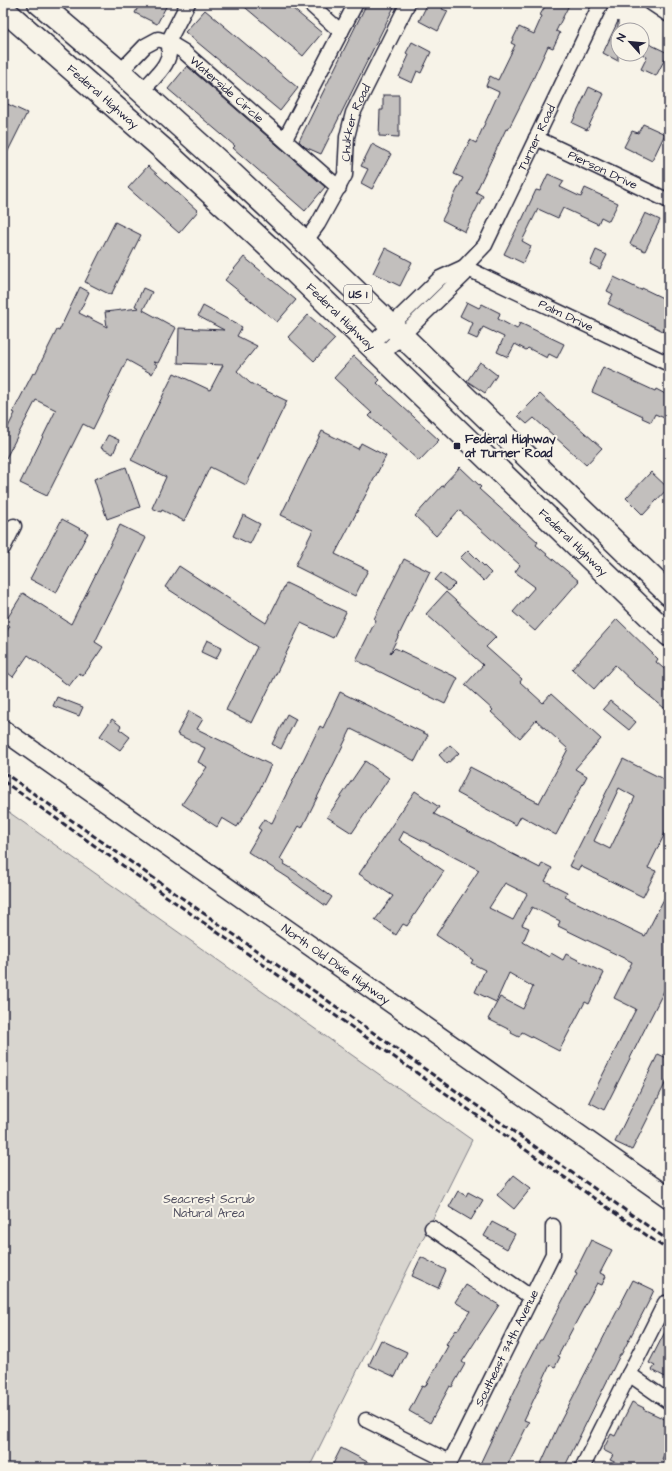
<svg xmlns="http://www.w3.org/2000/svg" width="672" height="1471" font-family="'Architects Daughter',sans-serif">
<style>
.green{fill:#d8d5cf;stroke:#7d7c85}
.building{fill:#c2bfbd;stroke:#22223b;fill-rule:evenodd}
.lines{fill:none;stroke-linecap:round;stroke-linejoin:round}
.street-casing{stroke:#22223b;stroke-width:17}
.secondary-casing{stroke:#22223b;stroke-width:22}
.primary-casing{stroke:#22223b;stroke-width:25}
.street{stroke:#f7f3e8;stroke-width:14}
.secondary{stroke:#f7f3e8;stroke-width:19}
.primary{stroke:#f7f3e8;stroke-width:22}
.rail{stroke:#22223b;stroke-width:3;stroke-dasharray:6 3;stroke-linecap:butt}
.poi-dot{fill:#22223b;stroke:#f7f3e8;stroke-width:1.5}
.labels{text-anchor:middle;stroke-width:4;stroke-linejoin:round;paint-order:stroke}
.shield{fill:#f7f3e8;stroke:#62616f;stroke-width:1}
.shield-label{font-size:11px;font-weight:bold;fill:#22223b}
.street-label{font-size:12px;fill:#22223b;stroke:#f7f3e8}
.poi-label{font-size:12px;font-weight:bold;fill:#22223b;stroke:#f7f3e8;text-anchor:start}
.park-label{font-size:12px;fill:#504f60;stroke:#f7f3e8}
</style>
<rect width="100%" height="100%" fill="#f7f3e8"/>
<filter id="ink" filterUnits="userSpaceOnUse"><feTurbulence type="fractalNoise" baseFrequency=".025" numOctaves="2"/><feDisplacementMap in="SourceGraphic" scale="8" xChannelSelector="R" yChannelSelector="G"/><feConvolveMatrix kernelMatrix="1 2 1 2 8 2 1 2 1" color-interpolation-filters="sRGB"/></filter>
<g filter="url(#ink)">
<!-- green -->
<path class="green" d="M3,808L472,1140L309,1468H3Z"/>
<!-- building -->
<path class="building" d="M140,3H168L157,24L135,13Z
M240,3H286L322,33L303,56Z
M367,3H396L321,154L305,147L299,141Z
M428,3H445L442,9L448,11L438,31L419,21Z
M547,3H570L556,31L560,33L553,48L548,46L529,88L508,130L506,129L476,192L483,196L465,232L442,220L463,178L454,174L470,140L476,143L499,92L486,86L490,76L498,80L515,45L511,43L519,27L534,34L542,16L540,15Z
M205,10L298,88L280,111L185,32Z
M618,21V61L603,53Z
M412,42L431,52L421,73L417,71L412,83L399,77L409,55L406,53Z
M645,42L668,53L656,76L641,69L647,57L642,54V48Z
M187,66L325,187L305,211L233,148L235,146L168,89Z
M589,87L604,94L587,130L572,123Z
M383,95H399V137L379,136L380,110H383Z
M3,102L27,113L3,161Z
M643,124L665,134L652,161L624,147L632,131L638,133Z
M372,144L391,154L372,189L361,183L368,169L361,166Z
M148,166L198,211L179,233L128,188Z
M548,174L564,181L560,187L581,197L585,188L618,203L609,221L601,217L598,224L563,208L558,218L538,209L522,241L531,246L523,263L504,254L521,220H522L536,190L540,191Z
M645,213L660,220L645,251L630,244Z
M115,222L141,235L111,295L85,282Z
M385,248L412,262L400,286L373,273Z
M596,250L607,255L600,269L590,264Z
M244,257L296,300L277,322L225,280Z
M614,277L641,290L642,288L669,301V334L608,304L613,294L607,291Z
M80,287L89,292L79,313L107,327L105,312L139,308L135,306L143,288L152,292L143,310L176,328L158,363L153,362L157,365L152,374L127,360L93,429L83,424L47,496L20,483L56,410L36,400L3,464V437L15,413L13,412L33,373L35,374L57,330L59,331Z
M467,302L479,308L482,304L500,313L498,319L517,329L520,323L564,344L557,358L549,354L547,358L528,348L526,350L515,344L508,357L497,352L504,337L483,327L477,339L468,335L473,323L460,316Z
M203,306L242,327L237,336L257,346L237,371L250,383L287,401L246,485L210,467L184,521L162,510L161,512L152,508L166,477L131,460L174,373L210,390L223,365L178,363L179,328L224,330L198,316Z
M308,315L335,339L314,361L288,337Z
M354,356L380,380L377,383L439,440L419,461L369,416L372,413L334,378Z
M480,362L497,375L485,393L467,381Z
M603,367L655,391L656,389L669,396V420L655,414L651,422L642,418L643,416L592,392Z
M540,394L557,410L558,409L602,448L586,465L534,418L527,424L518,416Z
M322,431L358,449L361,443L386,456L335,554L368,570L355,596L295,566L313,530L281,515Z
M108,435L119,440L113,454L101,448Z
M126,467L140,507L107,519L94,479Z
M460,467L481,487L479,489L538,542L536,545L579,581L535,631L513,612L535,587L515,572L520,565L459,510L436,536L415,516L442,486L444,487V484Z
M651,472L668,488L643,515L626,498Z
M243,515L260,524L250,544L233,536Z
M62,519L88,533L56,593L30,579Z
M120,525L146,538L95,642L103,647L83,676L79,673L69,686L28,655L13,677L3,669V637L10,626L5,622L23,593L71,624Z
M468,550L491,573L484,581L460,558Z
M404,559L430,572L390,653L395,648L458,678L445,704L356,660L376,620L374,619Z
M179,566L266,623L286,583L346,612L333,638L301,623L252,723L226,710L257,647L165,587Z
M441,573L455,584L448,591L435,580Z
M446,592L496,637L486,647L522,679L520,682L543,703L551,694L601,739L575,769L587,776L556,835L521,816L516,825L457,793L470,767L539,803L568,749L536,720L520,738L491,712L493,710L465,685L483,665L426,614Z
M617,619L658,659L656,662L669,673V712L635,684L615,665L594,689L572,669Z
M207,640L222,647L216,659L201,652Z
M340,692L428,735L415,761L351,729L302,828L299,826L280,859L285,862L284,864L296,871L332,897L326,906L290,880V879L248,852L261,830L258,828L264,819L272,823L320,726L323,728Z
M57,697L83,707L79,716L53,706Z
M610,701L636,722L629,730L603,709Z
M189,711L203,719L197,729L271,765L258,793L237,827L222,818L217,827L182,804L207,767L198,762L205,748L177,734Z
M287,714L296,719L281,749L272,744Z
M112,719L121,726L119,729L130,737L120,750L100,736Z
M450,745L459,753L447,764L439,755Z
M623,759L669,782V825L648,868L656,871L643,897L580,866L578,870L569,866ZM619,788L635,797L610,849L594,841Z
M365,761L389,778L352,833L327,817Z
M415,791L439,807L434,814L540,868L542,863L552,868L545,881L567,892L565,897L645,936L669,889V981L604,1110L589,1102L636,1009L614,998L632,962L558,926L560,921L532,907L522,925L529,928L523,942L549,957L551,953L563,960L566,954L604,973L589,1004L585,1002L559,1051L522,1032L519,1037L511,1033L512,1031L488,1019L500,997L523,1009L533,987L509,973L496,1002L475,992L485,970L471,963L473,960L436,935L479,870L404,831L399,840L444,871L407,926L403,924L396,935L375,920L393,896L359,874ZM505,883L527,894L513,920L489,908Z
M658,1054L669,1059V1076L632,1150L615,1142Z
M514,1175L531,1188L514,1209L497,1195Z
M458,1191L466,1196L468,1192L483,1200L471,1220L449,1207Z
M492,1222L515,1234L507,1249L484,1236Z
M591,1240L612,1250L600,1273L606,1276L602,1285L597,1283L558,1356L560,1357L555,1367L550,1365L524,1420L529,1422L506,1468H478L524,1371L540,1340H542L577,1273L575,1272Z
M421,1257L446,1270L438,1288L412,1276Z
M633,1280L654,1290L648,1303L621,1355H620L564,1468H539L557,1428Z
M466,1285L499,1305L462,1362L465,1364L452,1387L450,1386L430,1423L409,1411L422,1386L425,1387L448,1346L446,1344L456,1330L457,1331L470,1311L455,1302Z
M669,1324V1379L652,1370L655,1366L649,1363Z
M381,1340L407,1352L395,1377L369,1365Z
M632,1402L644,1408L643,1409L669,1421V1444L662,1459L669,1463V1468H627L610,1460L613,1455L603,1450L611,1434L615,1436Z
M341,1448L379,1468H331Z"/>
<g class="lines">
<!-- street casing -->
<g class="street-casing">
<g id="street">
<path d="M309,3L341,32"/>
<path d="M651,3L669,15"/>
<path id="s1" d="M120,72L145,46L158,39L168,42L183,51L339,188"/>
<path d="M142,91C154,77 175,62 168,42L188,3"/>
<path id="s2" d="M536,138L669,201"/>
<path d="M285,139L356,3"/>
<path id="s3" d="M305,242L318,224L345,175L347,137L353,113L408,3"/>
<path id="s4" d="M464,267L669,364"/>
<path id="s5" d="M371,345L440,278L464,267L485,245L601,3"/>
<path d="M382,355L465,274L464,267"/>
<path d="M3,548L14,526"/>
<path d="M432,1228L532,1298"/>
<path d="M629,1374L669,1402"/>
<path d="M366,1420L450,1462"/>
<path id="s6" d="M447,1468L553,1254V1226"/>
<path d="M582,1468L665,1303"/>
</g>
</g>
<!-- secondary casing -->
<g class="secondary-casing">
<g id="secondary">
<path id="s7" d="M3,730L669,1198"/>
</g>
</g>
<!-- primary casing -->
<g class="primary-casing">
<g id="primary">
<path d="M39,3L120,72L226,168L305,242L669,594"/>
<path id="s8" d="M3,9L164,150L271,249L669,635"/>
</g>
</g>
<!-- street -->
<use href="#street" class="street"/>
<!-- secondary -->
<use href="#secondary" class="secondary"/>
<!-- primary -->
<use href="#primary" class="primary"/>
<!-- rail -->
<path class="rail" d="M3,772L669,1241
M3,781L669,1251"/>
</g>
</g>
<!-- markers -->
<rect class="poi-dot" x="453" y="442" width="8" height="8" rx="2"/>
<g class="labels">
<!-- shield labels -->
<rect class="shield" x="344" y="285" width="28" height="18" rx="3"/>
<g class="shield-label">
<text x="358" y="298">US 1</text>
</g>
<!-- street labels -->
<g class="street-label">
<text dy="4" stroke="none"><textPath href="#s1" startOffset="137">Waterside Circle</textPath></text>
<text dy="4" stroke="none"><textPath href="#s8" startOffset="133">Federal Highway</textPath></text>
<text dy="4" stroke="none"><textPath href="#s3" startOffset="132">Chukker Road</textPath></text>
<text dy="4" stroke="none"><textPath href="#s5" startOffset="272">Turner Road</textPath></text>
<text dy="4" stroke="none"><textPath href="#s2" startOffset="74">Pierson Drive</textPath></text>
<text dy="4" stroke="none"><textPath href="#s4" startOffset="113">Palm Drive</textPath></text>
<text dy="4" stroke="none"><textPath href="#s8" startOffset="457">Federal Highway</textPath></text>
<text dy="4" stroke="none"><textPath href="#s8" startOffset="781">Federal Highway</textPath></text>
<text dy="4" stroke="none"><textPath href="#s7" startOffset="407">North Old Dixie Highway</textPath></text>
<text dy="4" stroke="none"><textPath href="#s6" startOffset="134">Southeast 34th Avenue</textPath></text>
</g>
<!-- poi labels -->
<g class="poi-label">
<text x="465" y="443">Federal Highway<tspan x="465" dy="14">at Turner Road</tspan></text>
</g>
<!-- park labels -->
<g class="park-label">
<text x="209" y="1203">Seacrest Scrub<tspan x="209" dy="14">Natural Area</tspan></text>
</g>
</g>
<!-- margin -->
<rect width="672" height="1471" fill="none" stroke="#f7f3e8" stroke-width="16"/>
<rect x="8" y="8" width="656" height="1455" fill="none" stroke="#22223b" stroke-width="1.5" filter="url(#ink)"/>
<!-- north arrow -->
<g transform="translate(630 42) rotate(297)"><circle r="19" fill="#f7f3e8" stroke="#a29fa3"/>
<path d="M0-3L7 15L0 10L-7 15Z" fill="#22223b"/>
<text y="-6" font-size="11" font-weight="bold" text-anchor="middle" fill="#22223b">N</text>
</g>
</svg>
